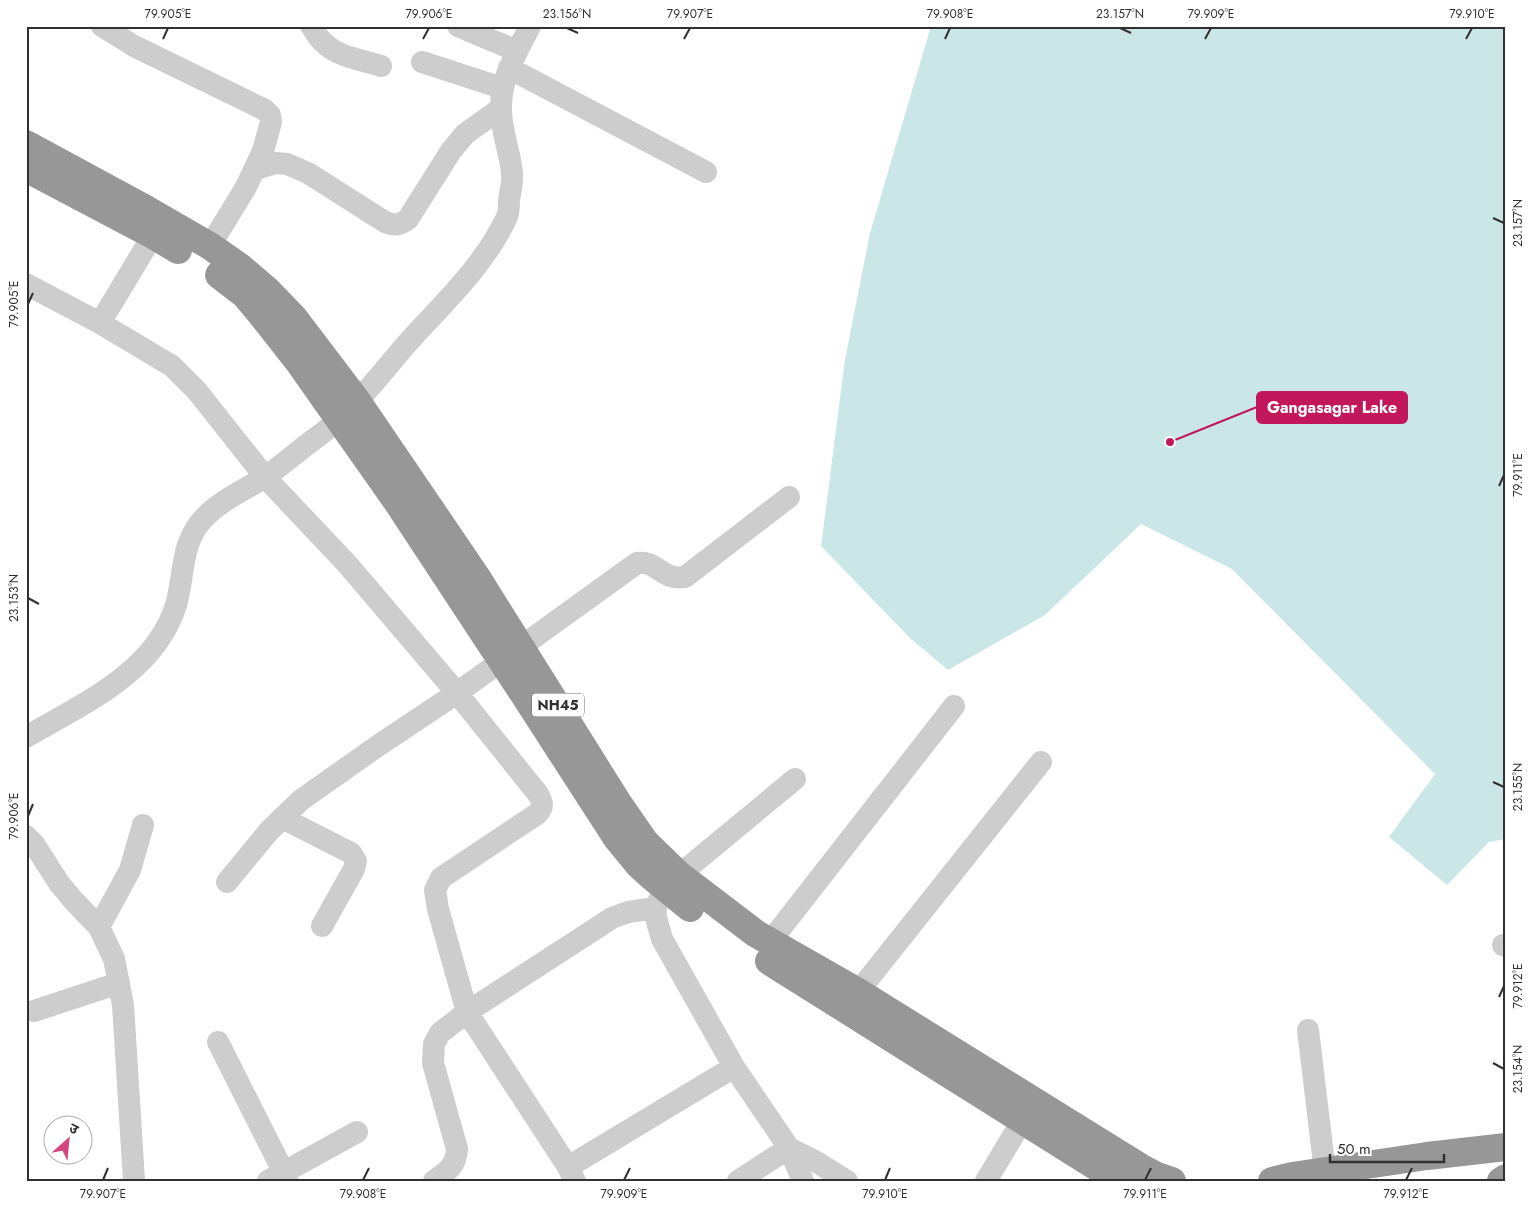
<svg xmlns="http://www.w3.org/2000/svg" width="1532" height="1207" font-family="Jost,'Noto Sans Devanagari',sans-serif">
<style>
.water{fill:#cbe6e7}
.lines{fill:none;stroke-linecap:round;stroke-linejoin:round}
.minor{stroke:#cdcdcd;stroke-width:22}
.highway{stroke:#979797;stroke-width:28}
.ticks{fill:none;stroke:#303030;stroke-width:2}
.labels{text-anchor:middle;stroke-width:5;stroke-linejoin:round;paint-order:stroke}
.shield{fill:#fff;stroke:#6e6e6e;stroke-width:1}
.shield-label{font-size:14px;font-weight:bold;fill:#303030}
.leader{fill:none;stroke:#c2185b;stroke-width:2}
.callout-dot{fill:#c2185b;stroke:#fff;stroke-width:2}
.callout{fill:#c2185b;stroke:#c2185b;stroke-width:2}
.callout-label{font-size:16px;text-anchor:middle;font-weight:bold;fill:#fff}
.neatline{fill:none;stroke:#303030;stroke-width:2}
.ticks-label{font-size:12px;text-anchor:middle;fill:#303030}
</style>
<rect width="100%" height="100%" fill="#fff"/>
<!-- water -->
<path class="water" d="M931,26H1506V839L1489,842L1447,885L1389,837L1435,774L1232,569L1141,524L1045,615L948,670L910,638L821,546L845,360L870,233Z"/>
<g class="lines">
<!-- minor -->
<path class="minor" d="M102,26L134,46L265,110L270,115L271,122L263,151L246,187L210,246
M311,26C315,31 318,38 323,42C337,57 363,60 381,66
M458,26L517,51
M422,62L502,88
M509,68L706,172
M256,169L275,163L287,164L308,173L385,222C395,226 400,225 408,219L451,151L465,134L500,109
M26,284L100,323L172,366L197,391L265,477L348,565L457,693L538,794C543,803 544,807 537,814L441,878L435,890L438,909L467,1012L568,1167L575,1181
M100,323L153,235
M26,737C82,704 155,673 176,605C185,574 180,543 204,518C220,501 242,491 262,479C275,471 287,460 299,451C312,440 327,431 339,419C366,395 387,366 411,339C445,302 484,265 506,219C509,214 509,207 509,201C510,192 513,182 512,173C510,152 501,131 501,109C500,79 517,52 530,26
M795,779L679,875C671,884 659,895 656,908C654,917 660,930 662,939L734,1067L789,1148L803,1181
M282,818L351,853L356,861L354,869L322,926
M26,836L34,844L59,883L73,900L99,927L114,959L123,1005L134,1181
M227,882L269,831L301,800L379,745L457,693L637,563C657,560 662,581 685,577L789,497
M99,927L130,870L143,825
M770,942L954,706
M1503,945L1506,946
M858,992L1041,762
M34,1011L119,983
M1308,1030L1325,1172
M218,1042L288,1181
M568,1167L734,1067
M268,1181L357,1132
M434,1181C447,1172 456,1166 457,1149L433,1063L434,1044L440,1033L467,1012L612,918L628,912L656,908
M738,1181L789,1148L815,1161L847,1181
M986,1181L1022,1121"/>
<!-- highway -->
<path class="highway" d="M26,144L146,209L210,246L240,267L268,291L294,318L357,401L476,576L618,803L645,842L679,875L755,933L858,992L1140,1167L1157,1176L1172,1181
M26,168L153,235L178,250
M219,275L245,295L261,314L298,361L398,503L525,696L616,837L639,865L652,877L690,908
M769,961L1119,1181
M1272,1181L1292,1176L1427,1156L1506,1147
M1501,1181L1506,1178"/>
</g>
<!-- ticks -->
<path class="ticks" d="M567,28L578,33M1120,28L1131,33M163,39L168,28M423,39L429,28M684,39L690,28M945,39L950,28M1205,39L1211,28M1466,39L1472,28M1493,218L1504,223M28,304L33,293M1499,486L1504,475M28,598L39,604M1493,782L1504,787M28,816L33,804M1499,997L1504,986M1493,1063L1504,1069M103,1180L108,1168M363,1180L369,1168M624,1180L630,1168M885,1180L890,1168M1145,1180L1151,1168M1406,1180L1412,1168"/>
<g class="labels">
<!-- shield labels -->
<rect class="shield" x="532" y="693.5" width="52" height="23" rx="4"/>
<g class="shield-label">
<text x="558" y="710">NH45</text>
</g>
</g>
<!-- callouts -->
<path class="leader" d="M1170 442L1257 407"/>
<circle class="callout-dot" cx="1170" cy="442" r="5"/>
<rect class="callout" x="1257" y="392" width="150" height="31" rx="5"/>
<g class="callout-label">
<text x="1332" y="413">Gangasagar Lake</text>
</g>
<!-- border -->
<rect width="1532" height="1207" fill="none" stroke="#ffffff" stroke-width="55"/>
<!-- north arrow -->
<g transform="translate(68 1140) rotate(27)"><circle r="24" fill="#ffffff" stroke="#acacac"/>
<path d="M0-4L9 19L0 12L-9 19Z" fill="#d34680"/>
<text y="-8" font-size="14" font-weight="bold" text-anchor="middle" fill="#303030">उ</text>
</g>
<!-- scale -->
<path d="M1330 1154v8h114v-8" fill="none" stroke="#303030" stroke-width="2.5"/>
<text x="1337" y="1154" font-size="15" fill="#303030" stroke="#ffffff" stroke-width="4" paint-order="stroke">50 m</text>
<rect x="28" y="28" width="1476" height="1152" class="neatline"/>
<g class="ticks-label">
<text x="168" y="18">79.905°E</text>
<text x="429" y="18">79.906°E</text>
<text x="567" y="18">23.156°N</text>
<text x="690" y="18">79.907°E</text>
<text x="950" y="18">79.908°E</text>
<text x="1120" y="18">23.157°N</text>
<text x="1211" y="18">79.909°E</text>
<text x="1472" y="18">79.910°E</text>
<text transform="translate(1518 223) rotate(-90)" y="4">23.157°N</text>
<text transform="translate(14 304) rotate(-90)" y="4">79.905°E</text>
<text transform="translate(1518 475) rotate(-90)" y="4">79.911°E</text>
<text transform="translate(14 598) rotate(-90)" y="4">23.153°N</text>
<text transform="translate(1518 787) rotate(-90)" y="4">23.155°N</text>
<text transform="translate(14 816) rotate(-90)" y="4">79.906°E</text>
<text transform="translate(1518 986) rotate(-90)" y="4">79.912°E</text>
<text transform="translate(1518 1069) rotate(-90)" y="4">23.154°N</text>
<text x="103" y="1198">79.907°E</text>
<text x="363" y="1198">79.908°E</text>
<text x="624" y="1198">79.909°E</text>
<text x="885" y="1198">79.910°E</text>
<text x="1145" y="1198">79.911°E</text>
<text x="1406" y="1198">79.912°E</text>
</g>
</svg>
